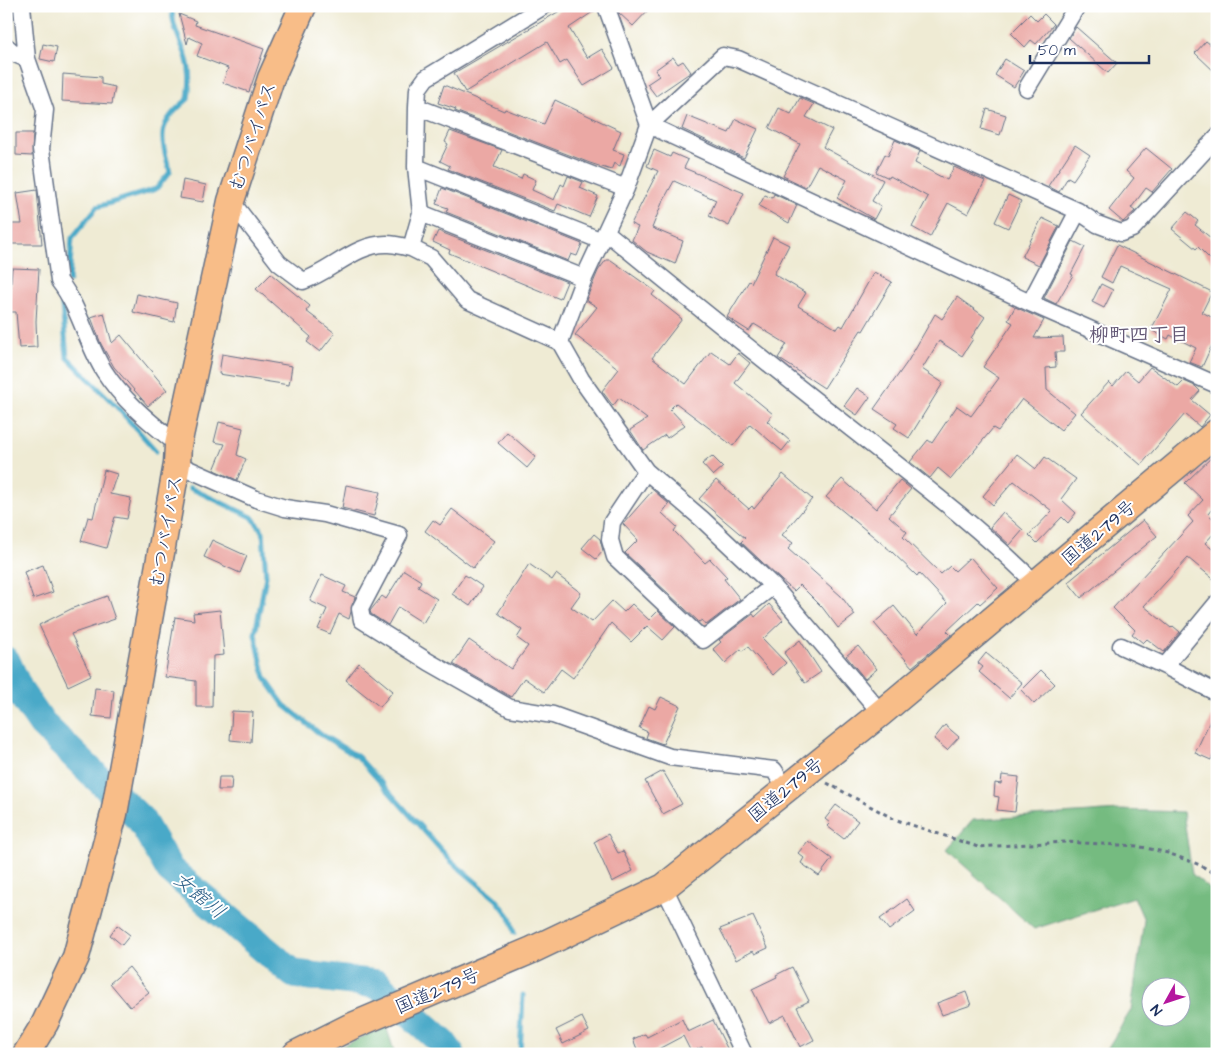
<svg xmlns="http://www.w3.org/2000/svg" width="1223" height="1060" font-family="'Architects Daughter','Klee One',sans-serif">
<style>
.forest{fill:#74bb80;stroke:#48756f;fill-rule:evenodd}
.lines{fill:none;stroke-linecap:round;stroke-linejoin:round}
.stream{stroke:#48a9c8;stroke-width:5}
.river{stroke:#48a9c8;stroke-width:29}
.building{fill:#eba8a4}
.minor-casing{stroke:#657187;stroke-width:19}
.trunk-casing{stroke:#657187;stroke-width:29}
.path{stroke:#657187;stroke-width:3;stroke-dasharray:4 4;stroke-linecap:butt}
.minor{stroke:#fff;stroke-width:16}
.trunk{stroke:#f8bd88;stroke-width:26}
.labels{text-anchor:middle;stroke-width:4;stroke-linejoin:round;paint-order:stroke}
.street-label{font-size:19px;fill:#1b2f5e;stroke:#fff}
.neighbourhood-label{font-size:20px;font-weight:bold;fill:#645976;stroke:#fff}
.water-label{font-size:20px;font-style:italic;fill:#2d6088;stroke:#fff}
</style>
<rect width="100%" height="100%" fill="#fff"/>
<filter id="ink" filterUnits="userSpaceOnUse"><feTurbulence type="fractalNoise" baseFrequency=".02" numOctaves="2"/><feDisplacementMap in="SourceGraphic" scale="10" xChannelSelector="R" yChannelSelector="G"/><feConvolveMatrix kernelMatrix="1 2 1 2 8 2 1 2 1" color-interpolation-filters="sRGB"/></filter>
<filter id="wash" filterUnits="userSpaceOnUse"><feTurbulence type="fractalNoise" baseFrequency=".0096" numOctaves="4" result="noise"/><feDisplacementMap in="SourceGraphic" scale="20" xChannelSelector="R" yChannelSelector="G"/><feGaussianBlur stdDeviation="1.12" result="paint"/><feColorMatrix in="noise" values="0 0 0 0 0 0 0 0 0 0 0 0 0 0 0 0 0 1.4 0 .05"/><feComposite in="paint" operator="in"/></filter>
<g filter="url(#wash)">
<rect width="100%" height="100%" fill="#efebd4"/>
<!-- forest -->
<path class="forest" d="M1119,810L1183,812L1192,874L1217,895V1054H1104L1131,1010L1144,920L1134,897L1034,929L947,850L973,820ZM1150,988H1180V1018H1150Z
M386,1026L395,1054H325Z"/>
<g class="lines">
<!-- stream -->
<path class="stream" d="M69,281L72,238L97,207L156,189L170,172C160,135 156,125 188,99C190,84 191,71 186,56C180,39 171,25 172,6
M62,305L67,357L117,407L156,451
M190,488L252,517L263,532L266,576L255,634L265,678L284,705L319,733L358,757L451,861L496,899L510,917L514,933
M520,1054L523,995"/>
<!-- river -->
<path class="river" d="M6,661L20,692L42,724L141,820L170,870L294,974L377,984L443,1043L451,1054"/>
</g>
<g id="blocks">
<!-- building -->
<path class="building" d="M568,6H596L597,9L569,28L587,58L602,49L614,68L584,86L567,60L560,64L547,42L465,92L454,73Z
M617,6H652L633,26L619,13Z
M179,14L196,21L195,25L264,49L249,92L223,83L228,68L197,56L202,43L189,37L187,44Z
M1030,14L1037,21L1044,14L1054,24L1036,44L1031,40L1025,47L1011,33Z
M1076,27L1117,63L1108,73L1069,38Z
M1206,41L1217,50V74L1195,53Z
M43,44L57,47L54,62L40,59Z
M673,57L678,64L683,61L691,72L656,96L647,84L659,76L655,70Z
M1005,59L1024,71L1014,87L995,75Z
M63,74L101,77V84L115,87L112,104L62,101Z
M444,85L504,111L505,109L544,124L555,100L621,131L613,150L624,154L620,166L614,163L611,170L590,163L455,111L456,109L438,103Z
M800,98L814,104L806,117L832,130L823,147L883,180L872,201L881,206L874,219L837,198L847,180L818,165L806,187L783,176L800,144L769,128L779,108L791,114Z
M987,109L1006,115L1000,135L981,129Z
M687,116L729,133L736,119L758,129L744,158L682,129Z
M450,131L502,150L494,167L521,179L523,174L536,180L532,190L554,200L561,184L564,186L568,176L583,182L580,188L598,196L589,217L558,204L555,211L448,169L450,166L440,161L448,144L445,142Z
M16,133H33L32,156L16,155Z
M895,140L920,151L915,163L947,180L954,167L985,181L968,214L948,203L930,237L912,227L928,197L890,176L889,178L876,172L885,154L888,156Z
M1075,145L1090,155L1073,180L1068,177L1059,192L1048,186Z
M1146,148L1172,169L1152,192L1146,188L1131,208L1135,211L1123,222L1109,210L1134,178L1126,171Z
M654,150L670,157L672,153L688,160L684,168L744,193L729,226L709,216L716,200L674,181L662,203L652,228L683,241L675,264L647,252L632,240L638,227L631,224L658,171L647,166Z
M183,180L206,185L203,202L180,198Z
M442,188L582,244L577,256L571,254L568,261L446,212L448,208L436,204Z
M37,190L42,244H12V224H22L17,193Z
M774,194L797,205L789,223L759,206L765,195L772,198Z
M1008,195L1021,201L1008,228L995,222Z
M1187,212L1198,221L1195,225L1217,243V266L1198,247L1196,249L1172,229Z
M1042,218L1059,226L1039,265L1022,257Z
M438,231L567,282L560,299L449,253L450,250L433,242Z
M773,237L789,245L774,274L806,293L798,306L837,329L840,325L843,327L874,272L892,282L863,331L861,330L824,388L778,358L787,344L754,324L749,331L727,317L749,281L751,283Z
M1073,241L1085,247L1071,274L1073,275L1056,304L1044,298Z
M1117,245L1212,292L1202,312L1217,320V348L1212,345L1202,367L1189,362L1196,348L1170,335L1168,339L1151,330L1172,289L1120,266L1112,283L1101,277Z
M606,260H611L655,291L652,295L682,319L652,358L686,384L711,351L730,364L738,353L750,363L735,383L773,414L767,421L790,441L782,451L750,424L733,446L676,403L670,409L685,425L667,438L665,435L643,450L630,430L647,419L619,398L613,406L602,391L619,369L575,335L597,307L586,300L598,271Z
M12,268L39,269L36,321L37,347L19,348L16,312H9Z
M271,274L310,306L306,311L335,333L320,352L307,342L311,337L256,289Z
M1101,284L1113,290L1104,308L1092,302Z
M137,294L177,303L174,322L133,312Z
M957,297L985,317L971,338L973,339L962,356L939,341L922,369L943,383L909,438L894,428L897,424L874,409L908,361L935,314L942,319Z
M1015,307L1044,320L1034,338L1063,337L1064,352H1055L1056,367L1046,368L1047,390L1075,413L1061,430L1022,399L998,431L993,428L951,479L938,468L930,478L910,462L928,440L932,443L957,406L971,416L999,378L983,367L1013,323L1008,320Z
M104,313L112,343L121,335L167,390L148,406L114,367L101,344L91,317Z
M222,354L292,366L289,385L219,374Z
M1150,367L1178,387L1184,381L1195,386L1200,391L1192,400L1210,415L1200,427L1185,414L1141,465L1081,413L1109,382L1113,386L1126,371L1138,381Z
M857,388L870,397L857,415L844,406Z
M219,422L243,428L237,455L246,459L237,480L214,470L225,444L214,442Z
M507,432L536,457L527,468L498,443Z
M1217,452V514L1212,509L1208,514L1217,522V530L1205,543L1217,553V582L1188,558L1144,606L1171,628L1173,626L1180,632L1164,652L1147,639L1143,643L1132,634L1135,630L1113,608L1193,522L1188,516L1203,500L1185,483Z
M1017,454L1036,469L1045,457L1076,479L1061,499L1076,513L1068,523L1062,517L1037,543L1029,535L1052,511L1014,481L993,505L983,496Z
M712,456L723,467L713,476L702,464Z
M104,470L117,474L110,494L131,498L127,519L115,517L106,548L81,541L88,517L93,518Z
M783,474L812,499L782,535L793,543L788,549L841,596L855,615L838,628L822,607L800,585L794,591L782,581L741,542L745,538L699,499L716,480L749,509L752,506L754,509Z
M842,479L876,509L900,480L911,489L889,516L907,532L903,537L941,574L950,566L955,571L970,557L998,588L980,604L978,602L947,631L951,635L912,667L874,623L894,606L917,634L947,603L919,573L917,576L891,551L826,497Z
M346,485L380,492L374,516L342,508Z
M653,490L669,504L662,513L677,527L674,531L705,563L710,559L727,577L724,579L740,599L706,625L702,620L699,622L625,553L638,540L623,524Z
M452,509L494,541L473,568L425,531L433,520L440,525Z
M1003,512L1023,530L1010,545L990,527Z
M1143,520L1157,536L1081,598L1068,582Z
M594,534L600,539L603,551L596,559L582,548Z
M212,540L247,556L240,573L204,557Z
M529,564L552,580L556,574L581,593L571,607L592,622L612,601L624,612L632,604L649,620L658,611L675,627L663,640L647,626L631,642L611,623L573,678L561,669L544,692L524,678L511,697L453,664L469,640L511,669L528,646L517,638L522,630L498,613Z
M43,565L53,592L33,599L24,572Z
M404,570L421,581L418,587L437,599L423,623L398,607L388,625L371,614L370,611L382,596L386,599Z
M322,575L346,586L343,592L355,597L349,619L339,614L330,634L318,629L327,609L310,601Z
M465,575L483,587L470,606L452,594Z
M107,596L115,619L71,634L91,675L68,686L39,625L73,608Z
M769,604L783,620L763,639L786,663L773,675L748,647L742,651L741,649L725,663L713,649L721,642L719,640L753,614L755,617Z
M220,610L224,655L213,656L212,707H196V681L165,677L175,617L194,620L193,613Z
M800,640L821,672L805,683L784,653Z
M858,646L877,669L865,679L846,656Z
M986,653L1022,683L1009,698L979,672L983,667L978,663Z
M359,663L393,691L380,707L346,680Z
M1041,670L1055,684L1034,704L1021,690Z
M95,688L114,690L111,718L92,716Z
M661,697L680,706L663,744L646,738L648,732L639,728L649,706L655,709Z
M1217,706V747L1211,760L1195,753Z
M232,711L253,712L251,742L230,740Z
M945,725L959,737L947,750L934,739Z
M663,771L682,804L663,814L645,781Z
M1002,775L1019,777L1015,812L997,810L999,797L994,796L995,783L1001,784Z
M219,777H232L231,790H218Z
M836,805L858,821L844,839L827,826L830,823L825,819Z
M608,834L618,853L623,851L633,871L612,882L594,842Z
M808,841L832,859L819,876L801,863L804,858L798,853Z
M907,899L915,911L889,930L880,919Z
M753,916L768,948L755,954L753,951L736,960L720,929Z
M117,925L130,935L122,945L110,935Z
M129,967L149,992L130,1007L110,983Z
M792,967L809,1001L797,1007L814,1040L800,1047L785,1015L769,1023L752,989L777,977L776,975Z
M966,992L971,1005L942,1015L937,1003Z
M582,1017L589,1031L563,1044L556,1030Z
M682,1019L688,1032L713,1020L730,1054H705L702,1047L691,1052L683,1036L649,1054H639L633,1039L645,1034L647,1037Z"/>
</g>
</g>
<g filter="url(#ink)">
<use href="#blocks" fill-opacity="0" stroke="#657187" stroke-width="1"/>
<g class="lines">
<!-- minor casing -->
<g class="minor-casing">
<path id="minor" d="M22,6L27,59
M606,6L649,125L1030,303L1217,385
M6,46L15,54L27,59L45,110L41,149L59,281C80,308 86,342 104,371C123,401 151,423 178,445
M1027,88L1077,6
M417,107L418,89L426,78L544,6
M416,167L602,241
M231,201L279,263L303,281C332,271 356,243 388,244C396,244 404,247 411,248L421,213L416,167L417,107L626,188
M421,213L584,278
M606,232C683,295 761,358 839,419C906,472 975,523 1036,584
M411,248L431,258L467,300L560,342L581,379L646,471L702,519L773,586L881,713
M1030,303L1078,211
M560,342L584,278L626,188L649,125L723,56L738,59L1078,211L1097,224L1121,233L1132,229L1217,137
M177,464L256,499L285,508L325,514L399,535L360,609L362,620L429,662L510,708L553,715L670,757L774,770L786,789
M646,471L612,522L610,540L615,557L703,640L773,586
M1121,646L1165,666L1217,693
M1165,666L1217,603
M664,887L744,1054"/>
</g>
<!-- trunk casing -->
<g class="trunk-casing">
<path id="trunk" d="M26,1054L45,1023L76,957L114,814L177,464L178,445L231,201L271,78L303,6
M296,1054L350,1027L532,950L664,887L881,713L1217,432"/>
</g>
<!-- path -->
<path class="path" d="M827,783L894,819L978,847L1065,842L1137,846L1168,853L1200,865L1217,875"/>
<!-- minor -->
<use href="#minor" class="minor"/>
<!-- trunk -->
<use href="#trunk" class="trunk"/>
</g>
</g>
<g class="labels">
<!-- street labels -->
<g class="street-label">
<text transform="translate(252 136) rotate(-72)" y="7">むつバイパス</text>
<text transform="translate(165 531) rotate(-80)" y="7">むつバイパス</text>
<text transform="translate(1098 532) rotate(-40)" y="7">国道279号</text>
<text transform="translate(785 789) rotate(-39)" y="7">国道279号</text>
<text transform="translate(437 990) rotate(-23)" y="7">国道279号</text>
</g>
<!-- neighbourhood labels -->
<g class="neighbourhood-label">
<text x="1139" y="341">柳町四丁目</text>
</g>
<!-- water labels -->
<g class="water-label">
<text transform="translate(200 895) rotate(40)" y="7">女館川</text>
</g>
</g>
<!-- margin -->
<rect width="1223" height="1060" fill="none" stroke="#fff" stroke-width="25"/>
<!-- north arrow -->
<g transform="translate(1166 1002) rotate(230)"><circle r="24" fill="#ffffff" stroke="#a4acbf"/>
<path d="M0-4L9 19L0 12L-9 19Z" fill="#b5179e"/>
<text y="-8" font-size="14" font-weight="bold" text-anchor="middle" fill="#1b2f5e">N</text>
</g>
<!-- scale -->
<path d="M1030 55v8h119v-8" fill="none" stroke="#1b2f5e" stroke-width="2.5"/>
<text x="1038" y="55" font-size="15" fill="#1b2f5e" stroke="#ffffff" stroke-width="4" paint-order="stroke">50 m</text>
</svg>
